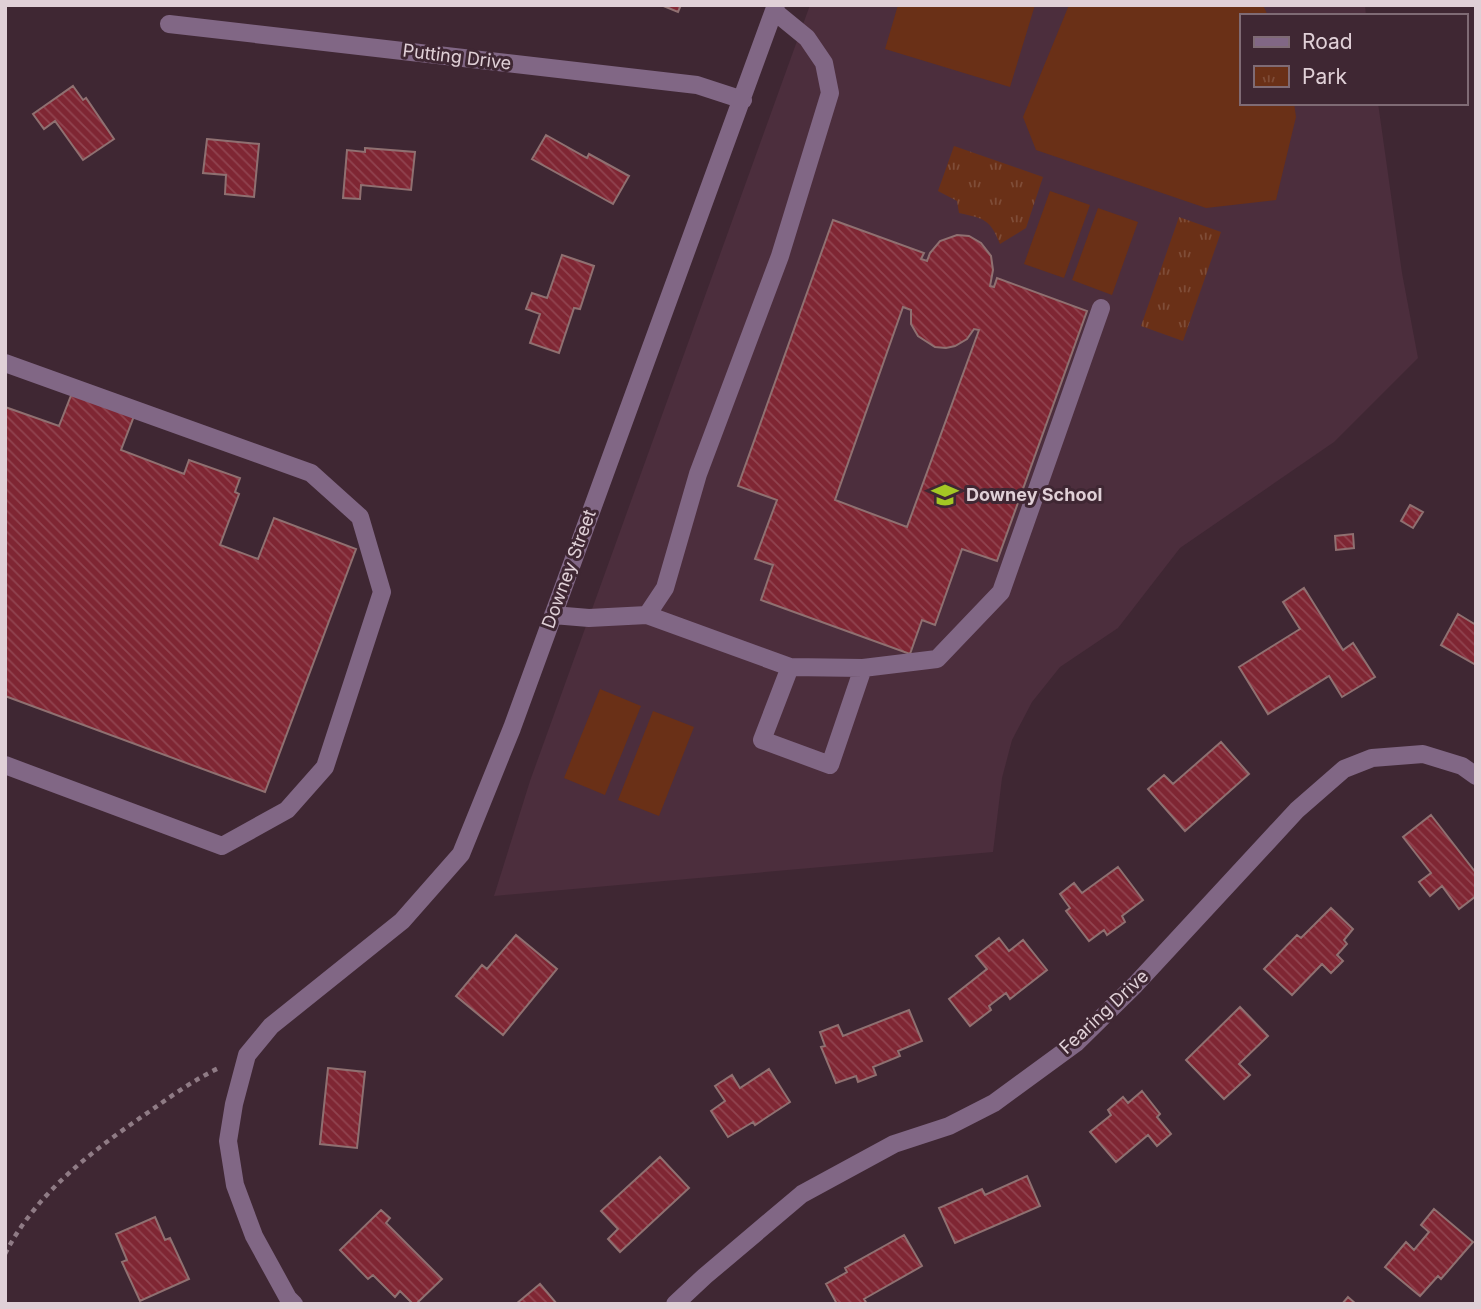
<svg xmlns="http://www.w3.org/2000/svg" width="1481" height="1309" font-family="Inter,sans-serif">
<style>
.built{fill:#4c2e3d}
.park{fill:url(#park-tufts)}
.pitch{fill:#6a3017}
.building{fill:url(#building-back-hatch);stroke:#8f7071;stroke-width:2;fill-rule:evenodd}
.lines{fill:none;stroke-linecap:round;stroke-linejoin:round}
.path{stroke:#8f7b85;stroke-width:4.5;stroke-dasharray:5 5;stroke-linecap:butt}
.minor{stroke:#816785;stroke-width:18}
.labels{text-anchor:middle;stroke-width:6;stroke-linejoin:round;paint-order:stroke}
.street-label{font-size:18px;fill:#e0d0d7;stroke:#3f2733}
.poi-label{font-size:18px;font-weight:bold;fill:#e0d0d7;stroke:#3f2733;text-anchor:start}
</style>
<defs>
<pattern id="park-tufts" width="24" height="20" patternUnits="userSpaceOnUse" patternTransform="scale(1.75)"><rect width="24" height="20" fill="#6a3017"/><path d="M3 7l-1-3M5 7V3M7 7l1-3M15 17l-1-3M17 17v-4M19 17l1-3" fill="none" stroke="#7f4d38"/></pattern>
<pattern id="building-back-hatch" width="6" height="6" patternUnits="userSpaceOnUse" patternTransform="scale(1.75)"><rect width="6" height="6" fill="#7f2633"/><path d="M-1 5l2 2M0 0l6 6M5-1l2 2" fill="none" stroke="#914450"/></pattern>
</defs>
<rect width="100%" height="100%" fill="#3f2733"/>
<!-- built -->
<path class="built" d="M810,5H1365L1366,16H1241V103H1378L1402,273L1418,358L1334,442L1180,548L1118,628L1060,667L1032,702L1012,740L1002,778L993,852L494,896L530,781Z"/>
<!-- park -->
<path class="park" d="M954,146L1043,177L1026,228L1000,244C990,219 985,219 959,213L957,201L938,191Z
M1179,217L1221,232L1183,341L1141,326Z"/>
<!-- pitch -->
<path class="pitch" d="M898,5H1035L1010,87L885,49Z
M1069,5H1263L1268,16H1241V103H1294L1296,117L1276,200L1206,208L1036,150L1023,117Z
M1050,191L1090,205L1064,278L1024,264Z
M1098,208L1138,222L1112,295L1072,280Z
M600,689L641,706L605,795L564,778Z
M653,711L694,727L659,816L618,800Z"/>
<!-- building -->
<path class="building" d="M661,5H681L678,12Z
M73,86L83,100L86,98L114,139L83,160L55,121L44,129L33,114Z
M546,135L587,158L589,154L629,176L613,204L532,159Z
M207,139L259,144L254,197L225,194L226,175L203,173Z
M365,148L415,152L411,190L361,185L360,199L343,198L347,150L365,152Z
M833,220L924,253L921,259L927,261L930,253L940,241L957,235L969,236L981,243L991,256L993,270L990,286L994,287L997,278L1087,311L997,561L962,549L935,625L922,620L910,654L761,600L773,565L755,559L777,500L738,486ZM903,307L911,310V324L918,336L935,347L946,348L955,346L967,339L974,329L979,330L907,527L835,500Z
M562,255L594,266L580,309L574,308L559,353L530,343L540,314L526,309L532,293L547,298Z
M72,393L134,416L121,450L184,474L189,460L240,478L235,492L239,494L220,545L258,559L274,518L356,549L265,792L5,696V407L59,426Z
M1410,505L1423,512L1413,528L1401,521Z
M1353,534L1354,548L1336,550L1335,536Z
M1304,588L1343,650L1353,643L1375,677L1342,697L1329,676L1268,714L1239,667L1300,629L1283,602Z
M1458,614L1476,625V665L1441,645Z
M1221,742L1249,774L1185,831L1148,789L1164,775L1173,784Z
M1431,815L1476,873V896L1459,909L1442,886L1430,896L1419,882L1431,873L1403,837Z
M1118,867L1143,900L1122,916L1125,922L1107,935L1104,930L1089,941L1066,911L1070,908L1060,894L1074,883L1082,893Z
M1331,908L1353,929L1344,940L1347,944L1337,955L1343,961L1331,973L1322,964L1292,995L1264,969L1297,935L1301,938Z
M516,935L557,969L503,1035L456,996L482,965L487,969Z
M999,938L1009,951L1023,940L1047,970L1010,999L1006,993L989,1006L991,1010L970,1026L949,999L987,969L976,956Z
M1240,1007L1268,1036L1239,1064L1250,1075L1224,1099L1186,1060Z
M909,1010L922,1041L898,1051L900,1056L873,1067L876,1075L858,1082L856,1076L836,1083L821,1047L825,1046L820,1032L838,1025L843,1036Z
M328,1068L365,1072L357,1148L320,1144Z
M769,1069L790,1102L755,1125L753,1122L728,1137L711,1111L725,1101L715,1086L732,1075L740,1088Z
M1142,1091L1160,1114L1157,1117L1171,1134L1157,1146L1148,1135L1116,1162L1090,1132L1111,1115L1108,1110L1123,1097L1128,1103Z
M660,1157L689,1188L620,1252L608,1239L618,1229L601,1211Z
M1027,1176L1040,1206L955,1243L939,1208L982,1189L985,1195Z
M1434,1209L1473,1242L1441,1279L1438,1276L1420,1296L1385,1267L1406,1242L1414,1250L1429,1232L1421,1225Z
M381,1210L390,1218L386,1223L442,1279L416,1304H413L400,1291L395,1297L373,1275L368,1279L340,1250Z
M155,1217L165,1240L170,1238L189,1279L140,1301L122,1262L127,1260L116,1234Z
M904,1235L922,1266L864,1299L867,1304H837L826,1284L847,1272L845,1268Z
M540,1284L557,1304H516Z
M1348,1297L1356,1304H1342Z"/>
<g class="lines">
<!-- path -->
<path class="path" d="M5,1254C37,1191 96,1148 153,1109C174,1094 197,1078 221,1067"/>
<!-- minor -->
<path class="minor" d="M169,24L697,85L743,100
M5,363L311,473L360,517L382,592L325,767L287,810L222,846L5,765
M553,615L589,618L647,615L665,588L698,474L780,256L830,93L824,63L807,38L774,11
M647,615L790,667L863,668L937,659L1001,592L1101,308
M790,667L762,740L830,765L863,668
M294,1304L288,1298L254,1236L235,1185L228,1141L234,1104L247,1055L271,1026L402,921L461,854L512,728L776,5
M675,1304L705,1276L802,1194L894,1144L949,1126L994,1103L1076,1043L1135,985L1297,810L1344,769L1372,758L1423,754L1462,766L1476,776"/>
</g>
<!-- icons -->
<defs>
<g id="school-bare" transform="scale(2.1)"><path d="M0-5L7-2L0 1L-7-2ZM-4 1L0 2.5L4 1V4Q0 6-4 4Z" fill="#a4c824" stroke="#3f2733" stroke-width="2.5" paint-order="stroke"/></g>
</defs>
<g fill-rule="evenodd">
<use href="#school-bare" x="945" y="495"/>
</g>
<g class="labels">
<!-- street labels -->
<g class="street-label">
<text transform="translate(457 57) rotate(7)" y="6">Putting Drive</text>
<text transform="translate(569 569) rotate(-70)" y="6">Downey Street</text>
<text transform="translate(1104 1012) rotate(-43)" y="6">Fearing Drive</text>
</g>
<!-- poi labels -->
<g class="poi-label">
<text x="966" y="501">Downey School</text>
</g>
</g>
<!-- border -->
<rect width="1481" height="1309" fill="none" stroke="#e0d0d7" stroke-width="14"/>
<!-- legend -->
<rect x="1240" y="14" width="228" height="91" fill="#3f2733" stroke="#7f6b75" stroke-width="2"/>
<rect x="1254" y="37" width="35" height="10" fill="#816785" stroke="#7f6b75" stroke-width="2"/>
<text x="1302" y="49" font-size="21" fill="#e0d0d7">Road</text>
<rect x="1254" y="66" width="35" height="21" fill="url(#park-tufts)" stroke="#7f6b75" stroke-width="2"/>
<text x="1302" y="84" font-size="21" fill="#e0d0d7">Park</text>
</svg>
